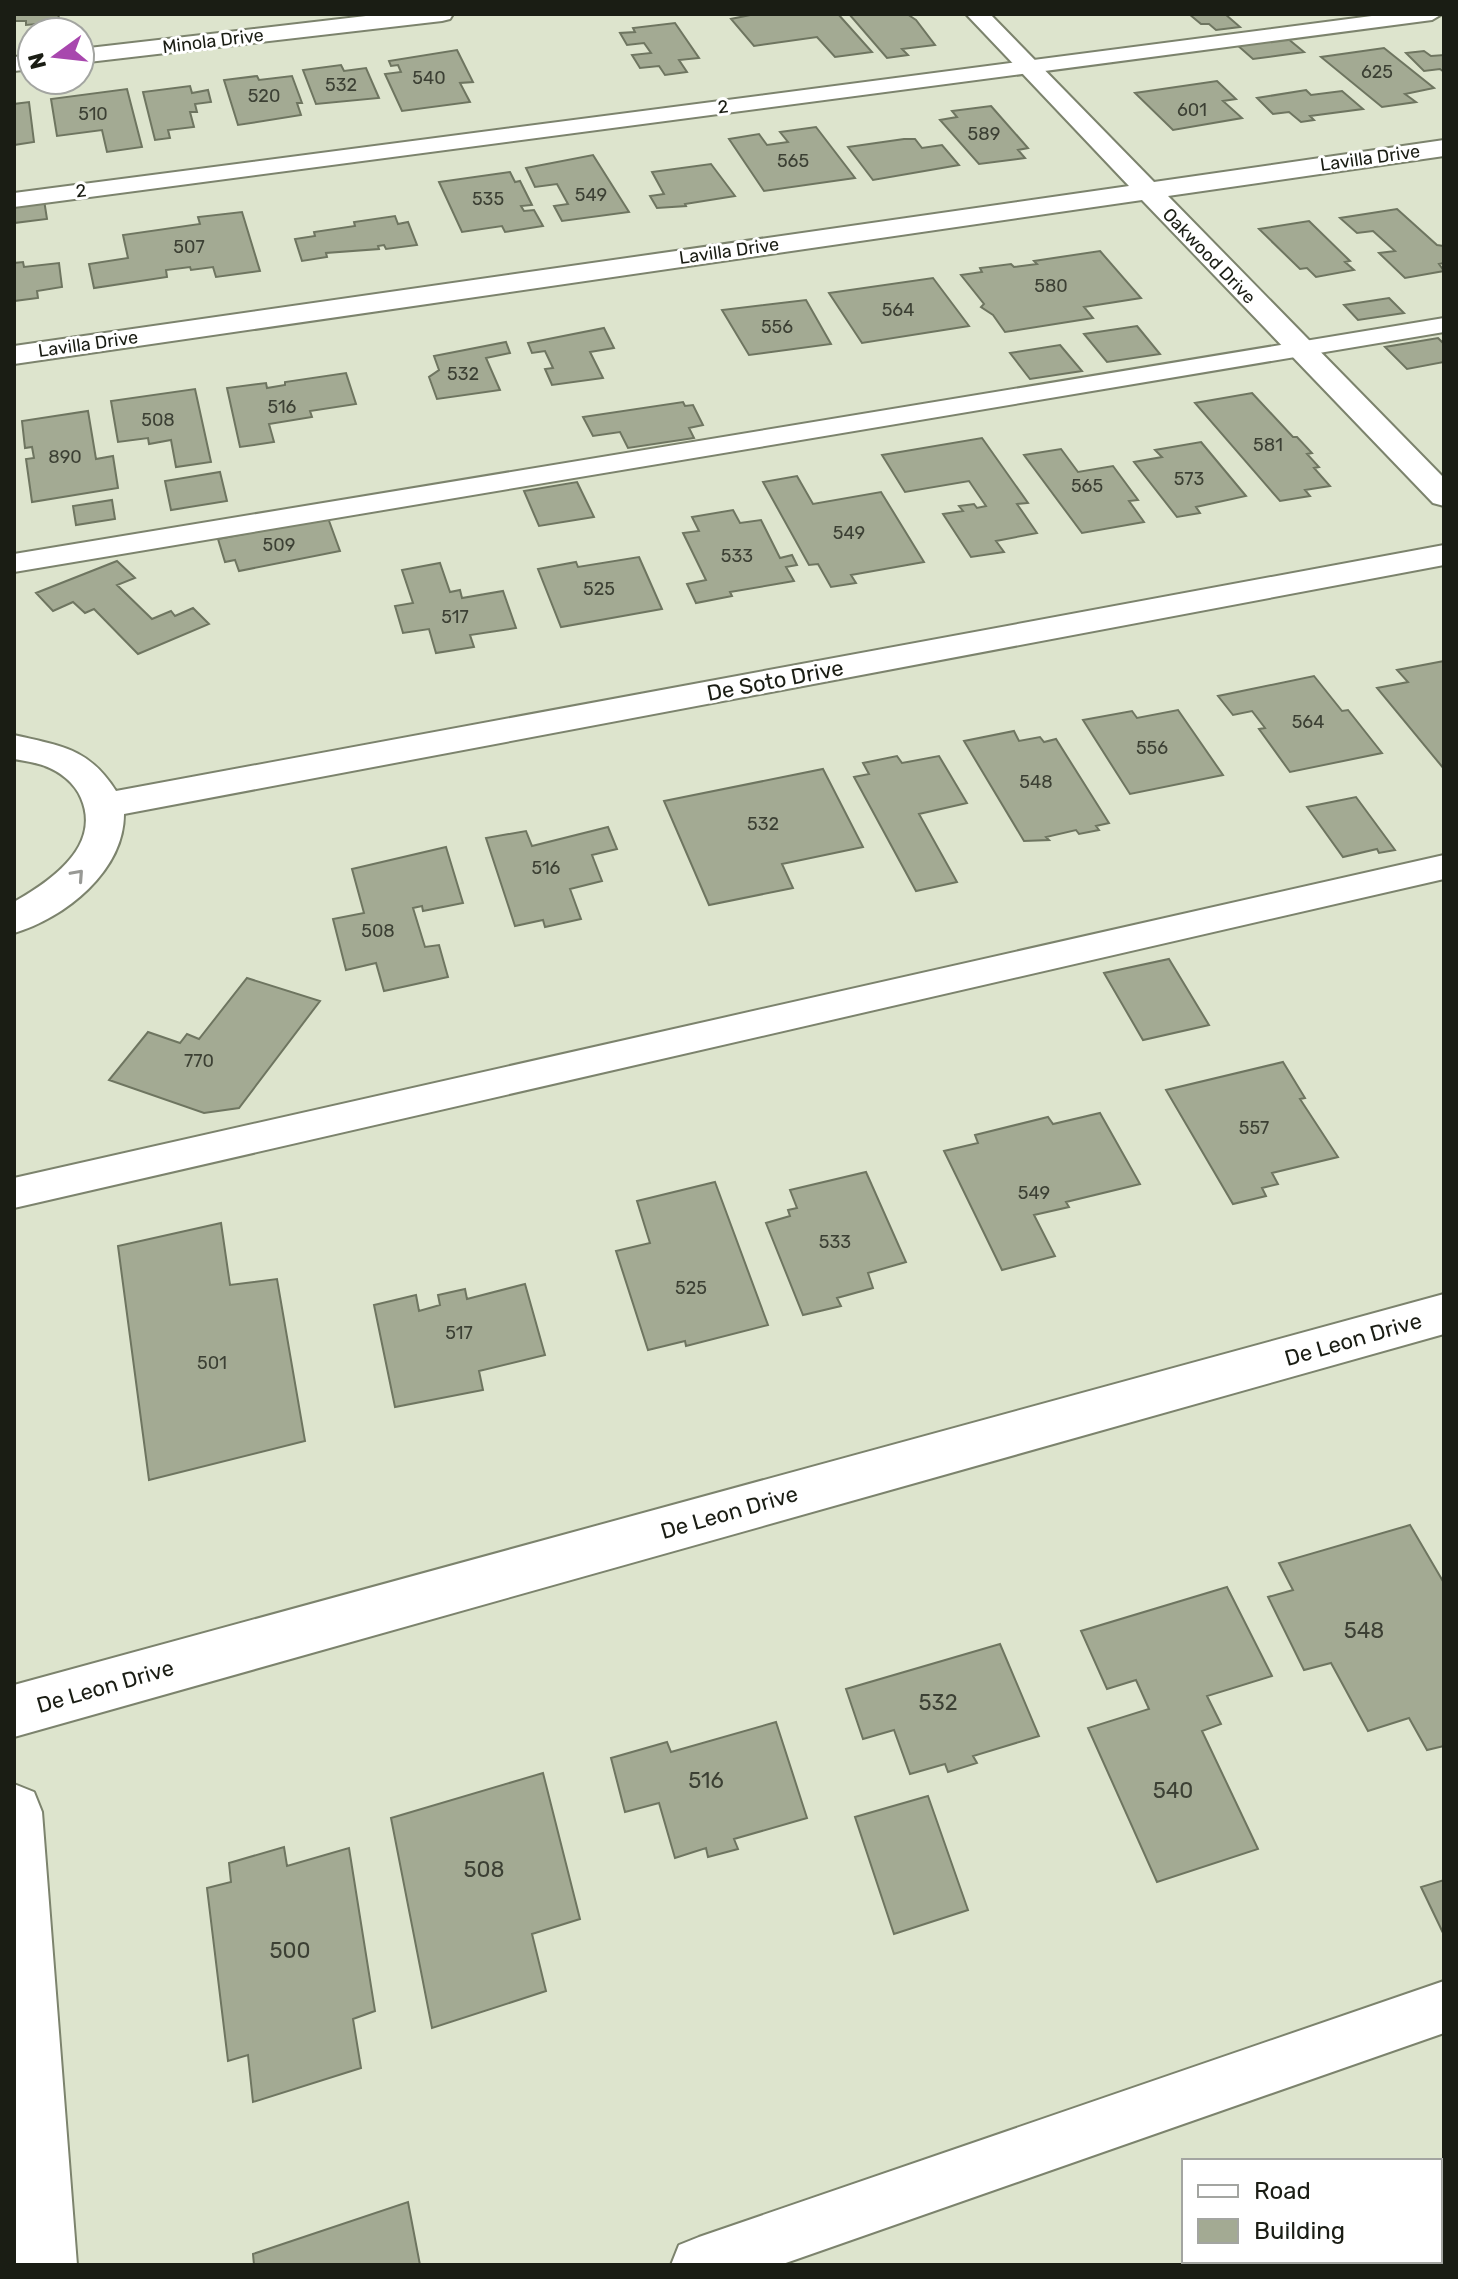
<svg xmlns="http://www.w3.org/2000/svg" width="1458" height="2279" font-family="Rubik,sans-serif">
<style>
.building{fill:#a3aa93;stroke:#6e7560;stroke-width:2}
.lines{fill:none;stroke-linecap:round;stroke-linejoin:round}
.service-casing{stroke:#7c836d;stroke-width:4}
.minor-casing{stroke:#7c836d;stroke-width:4}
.service{fill:#fff;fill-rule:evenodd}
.minor{fill:#fff;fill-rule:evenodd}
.oneway{stroke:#989995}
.labels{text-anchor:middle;stroke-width:6;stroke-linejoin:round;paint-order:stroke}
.far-street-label{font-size:18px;fill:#1a1d14;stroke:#fff}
.number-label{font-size:18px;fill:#3c4034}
.street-label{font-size:22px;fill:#1a1d14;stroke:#fff}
.near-number-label{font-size:22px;fill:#3c4034}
</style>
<rect width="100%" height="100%" fill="#dde4cd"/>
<!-- building -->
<path class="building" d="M14,14H58L60,22L26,25V21H14Z
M838,14L872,52L835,57L817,37L754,46L731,19L755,14Z
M849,14H907L916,20L935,45L902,49L908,55L887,58Z
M1189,14H1225L1240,27L1216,30L1209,24H1201Z
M675,23L699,58L679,60L687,72L665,75L659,66L640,68L632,55L651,53L644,43L627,45L620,33L635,32L633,28Z
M1287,38L1304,52L1253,59L1236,44Z
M1384,48L1434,88L1405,94L1416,102L1382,107L1321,57Z
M457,50L473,82L460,83L470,102L402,111L385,74L401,72L398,65L391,66L389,61Z
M1424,51L1431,56L1444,55V72L1440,69L1424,71L1406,53Z
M341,65L344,71L366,68L379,98L316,104L303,70Z
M257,76L259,80L292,76L302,103H297L301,115L238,125L224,80Z
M1217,81L1236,99L1223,101L1242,118L1173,130L1135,93Z
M190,86L192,93L208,90L211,102L195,104L197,112H190L194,127L168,130L170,138L155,140L143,92Z
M127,89L142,147L107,152L102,130L57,136L51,99Z
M1306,90L1311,95L1342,91L1363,109L1310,116L1314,120L1301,122L1289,112L1273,114L1257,98Z
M29,102L34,142L14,145V104Z
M991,106L1028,148L1018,150L1025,158L979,164L940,120L957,117L952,111Z
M816,127L855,178L764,191L729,139L759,134L767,145L788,142L780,132Z
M904,139H915L922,148L942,145L959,165L873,180L848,147Z
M593,155L629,212L562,221L554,206L568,204L557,184L535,187L526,168Z
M711,164L735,196L685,204L686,206L657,208L650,196L664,194L652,172Z
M510,172L515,182L520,181L532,205L521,206L524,211L534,210L543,226L505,232L502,226L462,232L439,182Z
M44,200L47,219L14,223V204Z
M1397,209L1437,245L1444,246V263L1439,264L1444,271L1405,278L1379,253L1395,251L1373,231L1357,233L1340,218Z
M242,212L260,271L216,277L213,267L191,270L190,267L166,270L167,277L94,288L89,264L128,258L123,235L200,224L198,217Z
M395,216L398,224L408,222L417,245L386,249L384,245L378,246L379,249L326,253L327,257L302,261L295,239L315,236L314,232L355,226L354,222Z
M1309,221L1350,261L1345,262L1354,270L1316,277L1307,268L1300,269L1259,229Z
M1100,251L1141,298L1084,307L1093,318L1005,332L993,315L981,307L984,304L961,275L982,272L980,268L1011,264L1014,267L1037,264L1034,261Z
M23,262L24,267L59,263L62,287L37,291L38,298L14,301V263Z
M933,278L969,326L862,343L829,293Z
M1389,298L1404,313L1358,320L1344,305Z
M806,300L831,344L749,355L722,310Z
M1137,326L1160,354L1107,362L1084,334Z
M604,328L614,348L590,352L603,378L552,385L545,369L553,368L545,351L532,353L528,343Z
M1438,338L1444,344V362L1407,369L1385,347Z
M506,342L510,353L486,358L500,390L437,399L429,377L439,370L434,356Z
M1060,345L1082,371L1030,379L1010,353Z
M346,373L356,404L310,411L312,417L269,424L274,442L240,447L227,388L266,383L267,388L285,385V382Z
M195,389L211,462L176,467L171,440L149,444L148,438L118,442L111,401Z
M1252,393L1293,437H1297L1312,453L1307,454L1319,467L1314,468L1330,486L1305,490L1310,496L1280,501L1195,403Z
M683,402L685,406L693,405L703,425L689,428L694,438L628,448L620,432L593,436L583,417Z
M88,411L96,459L113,456L118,488L32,502L26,459L34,458L32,447L25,448L22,421Z
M982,438L1028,503L1017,504L1037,533L996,541L1004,552L971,557L943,514L963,511L959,506L974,504L977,508L986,506L969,481L905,492L882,455Z
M1201,442L1246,496L1196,507L1200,513L1177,517L1134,462L1162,457L1155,450Z
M1061,449L1078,472L1113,466L1138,500L1129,501L1144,522L1082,533L1024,455Z
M220,472L227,501L171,510L165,481Z
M797,476L813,504L881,492L924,562L851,575L856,583L831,587L818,564L809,565L763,482Z
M577,482L594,517L539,526L524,491Z
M112,500L115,519L76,525L73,506Z
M733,510L740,523L761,520L780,558L792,555L797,565L786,567L794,581L730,592L732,596L696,603L687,584L706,580L683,533L699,531L692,517Z
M328,518L340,551L239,571L235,560L225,562L218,539Z
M639,557L662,609L561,627L538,569L576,562L578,567Z
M117,561L135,578L117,585L152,619L171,611L175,616L193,608L209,624L138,654L94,609L85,613L73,602L53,611L36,593Z
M440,563L450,592L460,590L462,598L503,591L516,628L470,635L474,647L436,653L429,629L403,633L395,606L413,603L402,570Z
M1444,661V769L1377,688L1408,682L1397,670Z
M1314,676L1342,711L1348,710L1382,753L1290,772L1259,729L1265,728L1252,711L1233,715L1218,696Z
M1178,710L1223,775L1130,794L1083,720L1132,711L1137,718Z
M1014,731L1019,741L1040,737L1044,742L1056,739L1109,823L1096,826L1099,830L1079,834L1076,830L1046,837L1049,840L1024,841L964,741Z
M897,756L902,763L939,756L967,803L919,814L957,882L916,891L854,777L869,774L863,763Z
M823,769L863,847L782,864L793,888L709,905L664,801Z
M1356,797L1395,850L1379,853L1377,849L1343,857L1307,807Z
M608,827L617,849L592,855L602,881L570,889L581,919L545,927L543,920L515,926L486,838L526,831L532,846Z
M446,847L463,903L423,911L422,906L413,908L425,947L439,945L448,977L384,991L376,963L346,970L333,919L364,913L352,869Z
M1169,959L1209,1025L1143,1040L1104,973Z
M247,978L320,1001L239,1108L204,1113L109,1080L148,1032L180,1043L187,1034L199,1039Z
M1283,1062L1305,1098L1300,1099L1338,1157L1272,1173L1278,1184L1262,1188L1266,1196L1233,1204L1166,1090Z
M1100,1113L1140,1184L1066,1202L1069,1207L1034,1215L1055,1256L1002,1270L944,1151L978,1143L975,1135L1048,1117L1053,1124Z
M866,1172L906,1262L868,1273L873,1288L837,1298L841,1306L803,1315L766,1223L790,1216L788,1210L797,1208L790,1190Z
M715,1182L768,1325L686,1346L685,1341L648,1350L616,1251L650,1243L637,1201Z
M221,1223L230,1285L277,1279L305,1441L149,1480L118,1246Z
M525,1284L545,1355L479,1371L483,1390L395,1407L374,1305L416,1295L419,1311L440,1305L438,1295L465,1289L467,1299Z
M1410,1525L1444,1583V1746L1427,1750L1409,1718L1368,1731L1331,1663L1304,1670L1268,1597L1293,1590L1279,1563Z
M1227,1587L1272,1676L1207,1696L1221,1724L1202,1731L1258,1849L1157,1882L1088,1728L1149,1709L1136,1680L1107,1689L1081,1631Z
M1000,1644L1039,1736L973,1756L977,1763L948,1772L945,1764L910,1774L894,1730L863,1739L846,1689Z
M776,1722L807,1818L734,1839L738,1849L708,1857L706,1848L675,1858L659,1803L625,1812L611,1758L667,1742L671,1752Z
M543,1773L580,1919L532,1934L546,1991L432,2028L391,1818Z
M928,1796L968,1910L894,1934L855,1817Z
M284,1847L287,1866L349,1848L375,2011L353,2019L361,2068L253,2102L248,2055L228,2061L207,1888L231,1882L229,1863Z
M1444,1880V1935L1421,1887Z
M408,2202L420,2265H254L253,2254Z"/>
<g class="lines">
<!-- service casing -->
<g class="service-casing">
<path id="service" d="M1387,14H1442L1432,20L14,207V193Z
M1444,318V332L14,572V554Z
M1444,855V879L14,1208V1178Z
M1444,1981V2033L780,2265H671L679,2245L699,2237Z"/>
</g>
<!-- minor casing -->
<g class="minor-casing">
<path id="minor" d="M383,14H453L450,19L442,21L80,63V49Z
M966,14H990L1154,182L1444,140V156L1168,196L1444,478V506L1433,503L1142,200L14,364V346L1129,186Z
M32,55V69L14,71V57Z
M1444,545V565L124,814C124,871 65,918 14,933V902C51,881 102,846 81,798C75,783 59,771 45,766C35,762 24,761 14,759V735C60,746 88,747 116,791Z
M1444,1294V1334L14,1737V1685Z
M14,1784L34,1792L42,1812L77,2265H14Z"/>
</g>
<!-- service -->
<use href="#service" class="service"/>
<!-- minor -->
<use href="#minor" class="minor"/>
</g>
<!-- one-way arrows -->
<defs><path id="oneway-chevron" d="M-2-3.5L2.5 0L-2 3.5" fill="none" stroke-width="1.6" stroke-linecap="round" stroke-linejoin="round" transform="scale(2)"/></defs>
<use class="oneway" href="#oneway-chevron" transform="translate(78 875) rotate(-48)"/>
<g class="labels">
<!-- far-street labels -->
<g class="far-street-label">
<text transform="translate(213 41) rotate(-7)" y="6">Minola Drive</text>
<text transform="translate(723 107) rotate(-7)" y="6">2</text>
<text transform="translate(1370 158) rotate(-8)" y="6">Lavilla Drive</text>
<text transform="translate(81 191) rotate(-7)" y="6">2</text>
<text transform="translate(729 251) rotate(-8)" y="6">Lavilla Drive</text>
<text transform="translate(1209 256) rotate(46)" y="6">Oakwood Drive</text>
<text transform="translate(88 344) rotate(-8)" y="6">Lavilla Drive</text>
</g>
<!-- number labels -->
<g class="number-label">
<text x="1377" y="78">625</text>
<text x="429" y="84">540</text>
<text x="341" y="91">532</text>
<text x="264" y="102">520</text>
<text x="1192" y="116">601</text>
<text x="93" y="120">510</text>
<text x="984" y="140">589</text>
<text x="793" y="167">565</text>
<text x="591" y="201">549</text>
<text x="488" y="205">535</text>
<text x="189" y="253">507</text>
<text x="1051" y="292">580</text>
<text x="898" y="316">564</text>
<text x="777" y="333">556</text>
<text x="463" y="380">532</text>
<text x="282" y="413">516</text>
<text x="158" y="426">508</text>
<text x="1268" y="451">581</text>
<text x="65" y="463">890</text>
<text x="1189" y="485">573</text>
<text x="1087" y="492">565</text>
<text x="849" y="539">549</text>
<text x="279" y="551">509</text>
<text x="737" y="562">533</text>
<text x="599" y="595">525</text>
<text x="455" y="623">517</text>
<text x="1308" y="728">564</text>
<text x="1152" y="754">556</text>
<text x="1036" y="788">548</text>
<text x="763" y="830">532</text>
<text x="546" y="874">516</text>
<text x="378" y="937">508</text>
<text x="199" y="1067">770</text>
<text x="1254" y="1134">557</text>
<text x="1034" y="1199">549</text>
<text x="835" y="1248">533</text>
<text x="691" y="1294">525</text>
<text x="459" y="1339">517</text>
<text x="212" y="1369">501</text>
</g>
<!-- street labels -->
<g class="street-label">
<text transform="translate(775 680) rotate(-11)" y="8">De Soto Drive</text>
<text transform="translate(1353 1339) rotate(-16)" y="8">De Leon Drive</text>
<text transform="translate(729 1512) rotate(-16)" y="8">De Leon Drive</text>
<text transform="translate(105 1686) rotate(-16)" y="8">De Leon Drive</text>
</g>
<!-- near-number labels -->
<g class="near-number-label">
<text x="1364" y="1638">548</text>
<text x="938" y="1710">532</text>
<text x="706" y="1788">516</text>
<text x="1173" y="1798">540</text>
<text x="484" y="1877">508</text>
<text x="290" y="1958">500</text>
</g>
</g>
<!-- border -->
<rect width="1458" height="2279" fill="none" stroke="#1a1d14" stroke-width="32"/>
<!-- legend -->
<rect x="1182" y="2159" width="260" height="104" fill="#ffffff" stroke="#a3a5a1" stroke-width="2"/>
<rect x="1198" y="2185" width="40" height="12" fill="#ffffff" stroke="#a3a5a1" stroke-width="2"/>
<text x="1254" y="2199" font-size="24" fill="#1a1d14">Road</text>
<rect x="1198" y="2219" width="40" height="24" fill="#a3aa93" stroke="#a3a5a1" stroke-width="2"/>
<text x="1254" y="2239" font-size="24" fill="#1a1d14">Building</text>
<!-- north arrow -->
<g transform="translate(56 56) rotate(255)"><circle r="38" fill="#ffffff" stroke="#a3a5a1" stroke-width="2"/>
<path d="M0-6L14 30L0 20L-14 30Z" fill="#a847ae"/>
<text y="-12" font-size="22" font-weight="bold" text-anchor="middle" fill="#1a1d14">N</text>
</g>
</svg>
